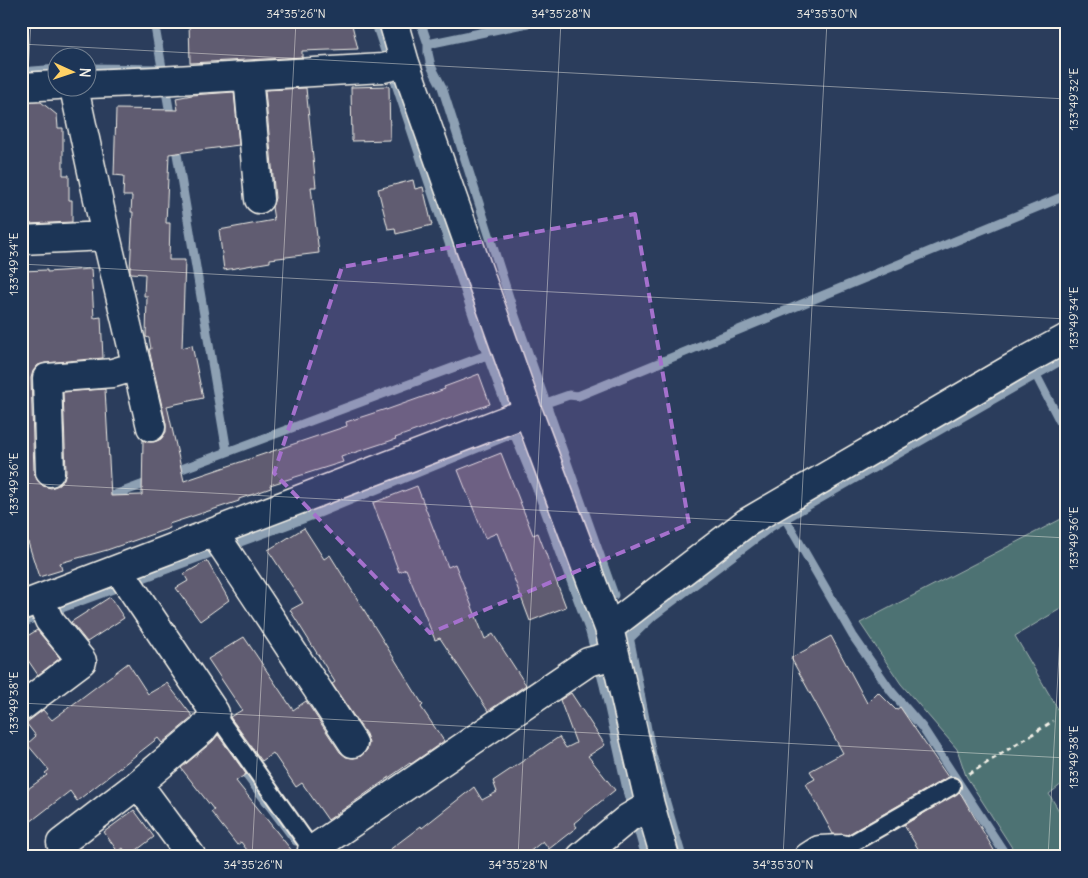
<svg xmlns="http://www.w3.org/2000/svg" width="1088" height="878" font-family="Delius,sans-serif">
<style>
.green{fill:#4d7273;stroke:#a0b2ae}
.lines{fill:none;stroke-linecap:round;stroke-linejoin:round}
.stream{stroke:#8da0b3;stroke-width:9}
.building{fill:#615c71;stroke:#f4f1e8}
.service-casing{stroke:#f4f1e8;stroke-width:20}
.minor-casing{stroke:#f4f1e8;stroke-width:31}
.path{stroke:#f4f1e8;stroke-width:3;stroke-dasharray:5 4;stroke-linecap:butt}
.service{stroke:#1d3557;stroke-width:16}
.minor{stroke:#1d3557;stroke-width:28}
.marked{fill:#a571cd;fill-opacity:0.2;stroke:#a571cd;stroke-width:4;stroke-dasharray:10 6;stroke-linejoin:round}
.ticks{fill:none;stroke:#f4f1e8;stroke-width:1;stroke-opacity:0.45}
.neatline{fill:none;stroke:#f4f1e8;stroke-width:2}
.ticks-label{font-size:12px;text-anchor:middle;fill:#f4f1e8}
</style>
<rect width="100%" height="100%" fill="#2b3d5c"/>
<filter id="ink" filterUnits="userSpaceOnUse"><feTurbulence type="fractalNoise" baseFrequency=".02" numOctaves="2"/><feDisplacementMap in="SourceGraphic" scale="10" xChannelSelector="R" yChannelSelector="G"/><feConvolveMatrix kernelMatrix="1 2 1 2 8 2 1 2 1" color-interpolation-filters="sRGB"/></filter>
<g filter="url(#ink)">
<!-- green -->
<path class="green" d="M1067,516V605L1015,636L1062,716L1067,714V780L1049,794L1067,824V857H1018L966,776L957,749L901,684L860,623Z"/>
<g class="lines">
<!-- stream -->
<path class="stream" d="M154,21L171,120
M375,21L477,327L504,400L514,433L537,489L590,632L604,685L628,794L646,857
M420,21L428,44V53L431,66L442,87L515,316L614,595
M428,44L537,21
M88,68L162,69
M21,72L58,69
M175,142L227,452
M1036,375L1067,435
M546,403L569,395L578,396L1067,195
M171,473L487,355
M101,500L152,481
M785,518L853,636L891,691L922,727L1007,857
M21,531L35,525
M21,623L319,513L514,433
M629,636L652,755L682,857
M629,639L653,616L772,526L1067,357
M239,765L296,841"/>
</g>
<!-- building -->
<path class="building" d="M189,21H351L358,49L302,51V57L190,63Z
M389,86L390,140L352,141L351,87Z
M306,88L316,187H311L319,253L270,259V262L224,270L219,230L274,220L272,207L275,198L265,90Z
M234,92L239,145L169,154L166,223H170L169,260H185L182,348L192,345L203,398L167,406L184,481L347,426L346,422L386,409V410L445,389L444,387L479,374L490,404L395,438L396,439L341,457L343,462L270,485L271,488L239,499V501L169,524L170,528L107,550L60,563L62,570L39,577L21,520V271L47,270V272L91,269L94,318L101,317L103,358L45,363L38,365L33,371L31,378L34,472L37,480L43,486L51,488L59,485L64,479L66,472L63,392L105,389L111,496L142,495L143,440L147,442H154L161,439L166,432V424L149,349H151L149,338L146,337L147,296H144L145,274L131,273L130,271L133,212H131L132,196H123L124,176L114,175L116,109L178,110L176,98L192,95Z
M41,102L57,115L58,128H63V175H69V200H72V222L28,224L27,170H22L21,103Z
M413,180L415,189L423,187L432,225L396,234L395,228L388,229L378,189Z
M501,453L533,535L538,533L566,607L530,621L497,533L485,538L458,470Z
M417,486L448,567L455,564L485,639L493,634L526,685L488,711L440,638L435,640L406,569L399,572L373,503Z
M304,528L324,559L330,555L423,705L421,707L444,741L411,764L410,763L328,820L302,783L296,787L273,753L262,761L230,717L242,710L208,659L244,637L293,710L306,701L340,752L346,757L354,758L361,756L367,750L369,743L366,734L332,684L335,682L290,610L303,603L268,550Z
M207,561L229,600L200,621L176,588L188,581L184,574Z
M110,597L124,618L87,642L71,622Z
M37,630L60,658L38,675L21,650V640Z
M831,636L867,703L878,692L896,710L900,707L948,777L847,835L833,834L806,784L815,779L810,771L843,753L791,658Z
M128,663L148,694L167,683L193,717L162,743L158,738L77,801L70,791L21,829V794L47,775L45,773L49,770L27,744L36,736L26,723L43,710L52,720Z
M571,693L605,745L588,756L615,790L574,823L577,827L549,849L543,841L523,857H380L421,826L422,828L474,787L482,800L497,792L493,781L559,737L566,748L576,743L560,700Z
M218,735L246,774L236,781L297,857H252L241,842L237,845L211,812L214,810L181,768L212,742Z
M959,792L961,794L998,857H923L904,825Z
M134,810L154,837L129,856L123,848L118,852L104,832Z"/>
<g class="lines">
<!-- service casing -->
<g class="service-casing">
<path id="service" d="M215,713L312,850
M842,849L952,786"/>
</g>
<!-- minor casing -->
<g class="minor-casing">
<path id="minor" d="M393,21L405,63L528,412L609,628L650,805L665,857
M248,76L259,199
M88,84L158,81L383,68L405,63
M21,87L58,85
M74,88L106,236L151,427
M21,240L106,236
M50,472L47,378L113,373L137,366
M214,533L353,743
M21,606L528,412
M609,628L746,523L1014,367L1067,338
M21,707L82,661L49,620L40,599
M138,784L192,857
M61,843L138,784L202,730L215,713L119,570
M312,850L588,662L615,655
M581,857L628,818L650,805
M808,857L819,850L842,849"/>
</g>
<!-- path -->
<path class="path" d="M969,774L1053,721"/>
<!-- service -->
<use href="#service" class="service"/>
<!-- minor -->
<use href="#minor" class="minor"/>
</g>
</g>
<!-- marked area -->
<path class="marked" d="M635,214L689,524L430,633L274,473L342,267Z"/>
<!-- ticks -->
<path class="ticks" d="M21,44L1067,99M21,199L31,21M21,264L1067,319M21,483L1067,538M21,703L1067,758M252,857L296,21M518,857L561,21M783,857L827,21M1048,857L1067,508"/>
<!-- margin -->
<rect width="1088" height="878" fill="none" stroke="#1d3557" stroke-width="55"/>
<!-- north arrow -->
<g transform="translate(72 72) rotate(93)"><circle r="24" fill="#1d3557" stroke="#738091"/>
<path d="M0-4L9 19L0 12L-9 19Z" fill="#ffd166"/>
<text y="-8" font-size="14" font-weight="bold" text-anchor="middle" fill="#f4f1e8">N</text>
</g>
<rect x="28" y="28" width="1032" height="822" class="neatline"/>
<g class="ticks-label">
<text x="296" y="18">34°35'26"N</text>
<text x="561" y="18">34°35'28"N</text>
<text x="827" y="18">34°35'30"N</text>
<text transform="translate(1074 99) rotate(-90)" y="4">133°49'32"E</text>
<text transform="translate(14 264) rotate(-90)" y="4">133°49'34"E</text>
<text transform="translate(1074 318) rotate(-90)" y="4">133°49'34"E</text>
<text transform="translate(14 484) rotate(-90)" y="4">133°49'36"E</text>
<text transform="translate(1074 538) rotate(-90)" y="4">133°49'36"E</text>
<text transform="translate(14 703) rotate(-90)" y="4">133°49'38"E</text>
<text transform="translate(1074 757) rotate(-90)" y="4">133°49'38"E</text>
<text x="253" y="869">34°35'26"N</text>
<text x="518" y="869">34°35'28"N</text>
<text x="783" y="869">34°35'30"N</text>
</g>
</svg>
